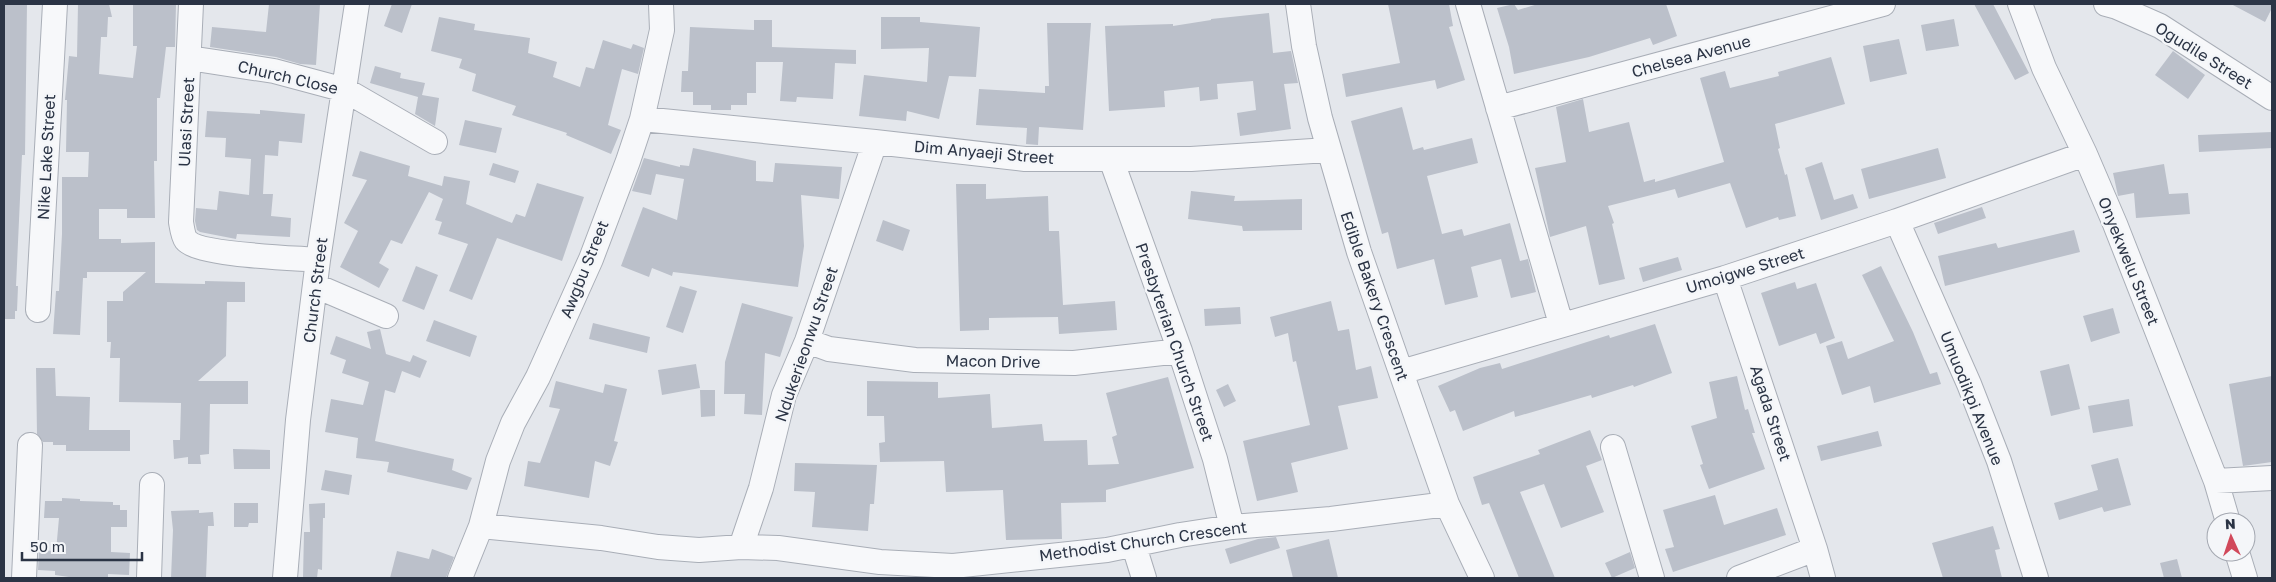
<svg xmlns="http://www.w3.org/2000/svg" width="2276" height="582" font-family="'Golos Text',sans-serif">
<style>
.building{fill:#bbc0ca}
.lines{fill:none;stroke-linecap:round;stroke-linejoin:round}
.minor-casing{stroke:#a9aeb7;stroke-width:26}
.minor{stroke:#f7f8fa;stroke-width:24}
.labels{text-anchor:middle;stroke-width:5;stroke-linejoin:round;paint-order:stroke}
.street-label{font-size:16px;fill:#2b3445;stroke:#f4f6f9}
</style>
<rect width="100%" height="100%" fill="#e4e7ec"/>
<!-- building -->
<path class="building" d="M4,4H27L25,155H22L16,286H18L17,311H15V319H4Z
M78,4H109L112,17H108L107,37H101L99,74L133,78L137,46H133V4H176L175,47H166L160,98H157V161H154L155,218H127V209H99V239H121V243L155,242V283L205,284V281L245,282V302H227L226,356L198,381H248V404H210L209,454L200,455L201,464H188V457L174,459L173,440H180L181,403L119,402L120,358H110L111,342H107V301H123V292L146,272H87V278H83L80,335L53,334L56,291H59L62,234V177H88L89,152H66L67,100H65L69,56L77,57Z
M269,4H320L316,65L300,64L276,57L210,47L212,27L266,32Z
M392,4H412L402,33L384,26Z
M1388,4H1449L1453,26L1449,27L1465,80L1437,89L1435,80L1346,97L1342,74L1400,63Z
M1514,4L1518,10L1538,4H1666L1677,36L1653,45L1650,38L1589,57L1514,74L1509,47L1497,8Z
M1974,4H1993L2029,73L2015,80Z
M2231,4H2272V8L2265,22Z
M1269,13L1273,53L1291,51L1298,83L1284,84L1291,129L1240,136L1237,113L1256,110L1253,81L1217,84L1218,99L1200,101L1199,87L1164,91L1165,107L1109,111L1105,26L1173,24V26L1211,20V19Z
M439,17L475,24L474,30L530,38L528,53L557,62L553,77L580,87L586,67L594,69L603,40L631,49L633,44L644,48L638,74L622,69L608,125L621,130L611,154L566,135L567,133L512,115L516,106L472,91L476,74L459,68L462,59L431,51Z
M881,17H920V22L980,27L976,77L949,76L939,119L907,111L906,121L859,116L864,75L927,82L929,48L881,49Z
M1954,19L1959,46L1926,51L1921,25Z
M754,20H772V47L856,50V64L835,63L833,99L797,97L796,102L780,101L783,62H756V93H747V105H731V110H711V105H693V92H681L682,71H688L690,27L754,30Z
M1047,23H1091L1083,130L1039,127L1038,145L1026,144L1027,128L976,125L979,89L1045,93V86H1049Z
M1899,39L1907,74L1870,82L1863,46Z
M2173,51L2205,75L2188,99L2155,75Z
M1831,57L1845,104L1775,124L1780,148L1778,149L1785,175L1787,174L1796,216L1779,220L1778,217L1746,228L1730,183L1678,198L1675,189L1608,206L1614,223L1612,224L1625,279L1599,285L1586,226L1550,237L1535,168L1566,162L1556,107L1583,99L1589,132L1629,122L1644,182L1655,179V182L1724,162L1700,78L1725,71L1730,88L1779,76L1778,72Z
M375,66L401,73L400,78L425,83L422,95L439,98L435,126L415,114L418,97L370,83Z
M1402,107L1413,150L1423,147L1424,150L1472,138L1478,163L1427,176L1442,234L1462,229L1464,236L1510,223L1520,261L1528,259L1536,292L1511,298L1501,259L1471,267L1478,297L1445,305L1434,259L1397,269L1388,232L1382,234L1351,121Z
M260,110L305,114L302,143L279,141L278,156L265,155L263,194H273L271,216L291,218L290,237L237,234L236,239L200,232L197,230L195,221L196,208L217,210L219,191L249,195L251,159L225,157L226,138L205,137L207,111L260,114Z
M465,120L502,128L496,153L459,145Z
M2272,132V148L2199,152L2198,135Z
M693,148L756,161V181L773,182L775,163L842,167L839,199L801,195L804,246L798,287L673,272L672,276L652,268L649,277L621,266L643,207L677,220L684,179L656,174L651,195L632,191L644,158L680,167V165L689,166Z
M1938,148L1946,178L1869,199L1861,169Z
M360,151L410,166L408,176L442,186L444,176L470,181L466,204L512,223L516,214L525,217L537,183L584,197L562,261L497,238L472,300L449,291L468,244L438,234L442,222L435,220L443,199L429,192L402,244L391,240L379,263L389,269L379,288L340,267L358,231L344,223L367,180L352,176Z
M1822,162L1834,200L1853,194L1858,208L1821,220L1805,168Z
M493,163L519,171L515,183L489,175Z
M2164,164L2169,194L2188,193L2190,214L2136,218L2134,193L2118,196L2113,173Z
M956,184H986V199L1048,196L1049,231H1059L1063,305L1115,301L1117,330L1059,334L1058,317L989,318V330L960,331Z
M1191,191L1235,196L1234,201L1302,199V230L1243,231L1242,226L1188,219Z
M1982,207L1986,218L1938,234L1934,223Z
M883,220L910,230L903,251L876,241Z
M2074,230L2080,252L1945,286L1938,256L1996,243L1998,248Z
M1678,257L1682,270L1643,282L1639,268Z
M416,266L438,275L424,310L402,301Z
M1881,266L1913,332L1930,374L1937,372L1941,384L1874,403L1870,386L1842,395L1826,346L1842,341L1848,359L1894,341L1862,275Z
M1795,282L1797,289L1816,283L1835,338L1820,344L1816,333L1779,346L1761,293Z
M680,286L697,291L683,333L666,327Z
M1331,301L1338,331L1349,329L1356,370L1371,366L1378,398L1338,406L1348,449L1291,463L1298,492L1257,501L1243,441L1310,425L1296,361L1293,362L1288,333L1275,337L1270,317Z
M742,303L793,317L780,357L765,353L762,415L744,414L745,394H724L725,362Z
M1240,307L1241,324L1205,326L1204,309Z
M2113,308L2120,333L2091,342L2083,316Z
M434,320L477,336L470,357L426,341Z
M593,323L650,337L647,353L589,339Z
M1655,324L1672,373L1634,387L1633,385L1592,398L1591,395L1515,417L1514,411L1463,431L1455,410L1450,412L1438,386L1480,368L1500,363L1502,369L1609,335L1610,338Z
M380,329L386,354L410,362L413,355L427,361L420,378L402,371L395,393L385,390L375,441L454,459L452,470L472,478L467,490L387,472L389,462L356,458L358,438L325,432L331,399L363,405L369,382L342,373L346,360L330,354L336,336L371,349L367,332Z
M696,364L700,388L662,395L658,370Z
M2069,364L2080,409L2051,416L2040,371Z
M36,368H55L56,396L90,397L89,430H130V451H66V445H53V442H43L37,434Z
M1737,376L1745,410L1748,409L1755,433H1752L1765,469L1709,489L1700,465L1703,464L1691,426L1717,418L1709,382Z
M2272,376V462L2243,466L2229,384Z
M1168,377L1194,468L1106,490V502L1061,503L1062,539L1006,540L1003,490L946,492L944,461L880,462L879,443L885,442L884,416H867V381L938,382V398L990,394L992,428L1042,424L1044,441L1087,440L1088,465L1119,464L1112,437L1117,435L1106,393Z
M556,381L603,393L605,384L627,389L614,441L618,442L610,466L595,461L589,498L524,486L528,461L540,463L560,409L549,407Z
M1228,384L1236,401L1224,407L1216,390Z
M700,390H715V416L701,417Z
M2129,399L2133,426L2093,433L2088,406Z
M1590,430L1602,460L1586,466L1604,512L1561,528L1544,484L1520,492L1555,578H1519L1489,503L1482,505L1473,477L1540,454L1538,450Z
M1878,431L1882,446L1821,461L1817,446Z
M233,449L270,450V469H234Z
M2118,458L2131,505L2104,512L2102,507L2059,520L2054,503L2098,490L2091,465Z
M795,463L877,465L874,504H870L868,531L812,527L815,492L794,491Z
M325,470L352,475L349,495L321,490Z
M1715,495L1724,525L1777,508L1786,535L1673,572L1665,549L1674,547L1663,510Z
M62,498L80,499V501L113,502V505H120V510H127V527H111V552L130,553L129,575L108,574V578H76L55,575V571L38,570L39,550L56,551L59,518H44L45,501H62Z
M234,503H258V523H249L248,527H234Z
M325,503V518H323L322,570L318,569L317,578H303L304,532H310L309,504Z
M199,510V513L213,512L214,526H208L206,578H171L173,530L171,511Z
M1993,526L2000,549L1995,550L2002,578H1943L1932,543Z
M1276,537L1280,548L1230,564L1225,549L1258,539Z
M1329,539L1338,578H1293L1286,550Z
M432,549L454,557L446,578H390L397,551L429,559Z
M1630,552L1635,568L1612,578L1605,563Z
M2177,559L2182,578H2164L2160,563Z"/>
<g class="lines">
<!-- minor casing -->
<g class="minor-casing">
<path id="minor" d="M191,4L181,222C182,228 183,236 186,240C198,255 295,258 318,260
M1298,4L1304,46L1320,118L1359,252L1447,504L1482,578
M1468,4L1561,324
M2020,4L2044,68L2085,154L2115,224L2216,481L2228,522
M2106,4L2117,7L2160,26L2272,98
M189,58L274,71L345,90L435,142
M1498,108L1883,4
M642,119L875,142L1025,159H1191L1328,150
M1111,159L1180,351L1215,459L1232,527
M1897,221L1969,384L1999,461L2036,578
M1725,278L1815,549L1823,578
M316,286L386,316
M38,310L55,4
M807,341L829,349L915,360L1074,363L1180,351
M1401,372L1725,278L1897,221L2085,154
M1613,447L1652,578
M2216,481L2272,478
M481,526L601,538L658,547L699,550L741,547L778,548L880,562L953,566L1107,550L1180,535L1232,527L1331,519L1447,504
M1134,546L1144,578
M741,547L761,488L784,395L807,341L875,142
M2237,552L2245,578
M24,578L30,445
M149,578L152,485
M285,578L298,420L318,260L357,4
M460,578L481,526L498,461L513,423L538,377L591,259L628,161L642,119L662,30L661,4
M1739,578L1815,549"/>
</g>
<!-- minor -->
<use href="#minor" class="minor"/>
</g>
<g class="labels">
<!-- street labels -->
<g class="street-label">
<text transform="translate(2204 55) rotate(32)" y="6">Ogudile Street</text>
<text transform="translate(1691 56) rotate(-15)" y="6">Chelsea Avenue</text>
<text transform="translate(288 77) rotate(13)" y="6">Church Close</text>
<text transform="translate(186 122) rotate(-87)" y="6">Ulasi Street</text>
<text transform="translate(984 152) rotate(5)" y="6">Dim Anyaeji Street</text>
<text transform="translate(46 157) rotate(-87)" y="6">Nike Lake Street</text>
<text transform="translate(2129 261) rotate(68)" y="6">Onyekwelu Street</text>
<text transform="translate(584 269) rotate(-68)" y="6">Awgbu Street</text>
<text transform="translate(1745 270) rotate(-17)" y="6">Umoigwe Street</text>
<text transform="translate(315 290) rotate(-83)" y="6">Church Street</text>
<text transform="translate(1375 296) rotate(71)" y="6">Edible Bakery Crescent</text>
<text transform="translate(1175 342) rotate(71)" y="6">Presbyterian Church Street</text>
<text transform="translate(806 344) rotate(-71)" y="6">Ndukerieonwu Street</text>
<text transform="translate(993 361) rotate(1)" y="6">Macon Drive</text>
<text transform="translate(1972 398) rotate(68)" y="6">Umuodikpi Avenue</text>
<text transform="translate(1771 413) rotate(72)" y="6">Agada Street</text>
<text transform="translate(1143 541) rotate(-8)" y="6">Methodist Church Crescent</text>
</g>
</g>
<!-- border -->
<rect width="2276" height="582" fill="none" stroke="#2b3445" stroke-width="10"/>
<!-- north arrow -->
<g transform="translate(2231 537) rotate(357)"><circle r="24" fill="#f4f6f9" stroke="#a4a8b1"/>
<path d="M0-4L9 19L0 12L-9 19Z" fill="#d1495b"/>
<text y="-8" font-size="14" font-weight="bold" text-anchor="middle" fill="#2b3445">N</text>
</g>
<!-- scale -->
<path d="M22 552v8h120v-8" fill="none" stroke="#2b3445" stroke-width="2.5"/>
<text x="30" y="552" font-size="15" fill="#2b3445" stroke="#f4f6f9" stroke-width="4" paint-order="stroke">50 m</text>
</svg>
